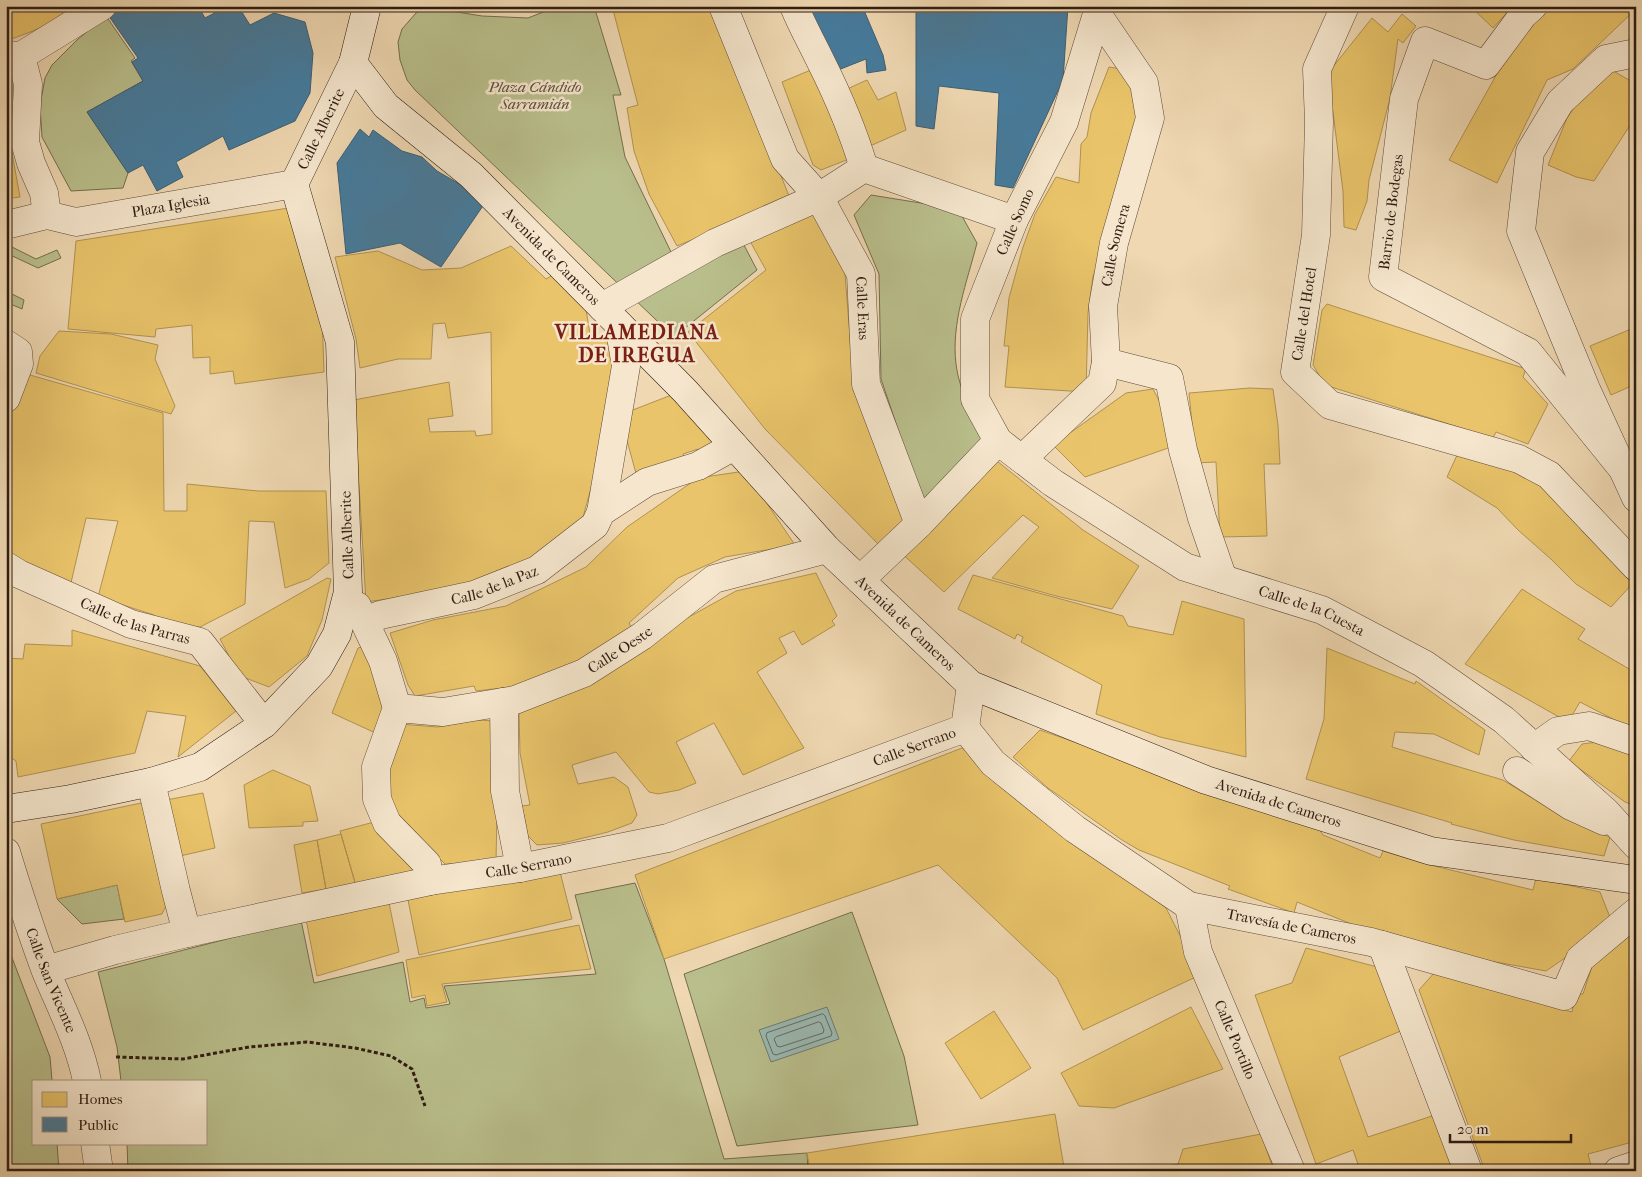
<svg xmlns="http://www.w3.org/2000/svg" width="1642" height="1177" font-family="'IM FELL French Canon',serif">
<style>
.green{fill:#b9bf8c;stroke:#746e4f}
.water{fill:#9ab9b2;stroke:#6f7a72}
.homes{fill:#e9c46a;stroke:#b19250}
.public{fill:#457b9d;stroke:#3e5e73}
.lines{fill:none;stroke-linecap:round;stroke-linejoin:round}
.shore{stroke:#646a62;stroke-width:1}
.street-casing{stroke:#5f4b3a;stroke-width:29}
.secondary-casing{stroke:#2f1c12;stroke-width:29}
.path{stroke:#2f1c12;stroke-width:3;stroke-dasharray:4 2.5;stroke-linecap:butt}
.street{stroke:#f5e6cd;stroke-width:28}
.secondary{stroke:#f5e6cd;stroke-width:28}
.labels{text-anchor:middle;stroke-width:5;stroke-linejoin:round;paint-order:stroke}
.park-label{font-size:15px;font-style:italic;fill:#584d37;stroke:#f5e6cd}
.street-label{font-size:15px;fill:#2f1c12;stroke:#f5e6cd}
.district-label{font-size:20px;font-weight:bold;letter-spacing:1px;fill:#7a1f14;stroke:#f5e6cd}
</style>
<rect width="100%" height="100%" fill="#efd8b2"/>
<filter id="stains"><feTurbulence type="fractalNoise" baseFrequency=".004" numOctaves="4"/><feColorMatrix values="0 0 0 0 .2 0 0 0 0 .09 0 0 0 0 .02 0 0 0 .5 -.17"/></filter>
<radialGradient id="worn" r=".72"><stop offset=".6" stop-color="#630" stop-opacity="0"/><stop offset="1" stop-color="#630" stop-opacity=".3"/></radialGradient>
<!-- green -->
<path class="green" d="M553,6H594L621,95H613L625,157L672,254L734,226L757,270L674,337L415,90L407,80L400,60L398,42L402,29L416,13L425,9H438L482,16L528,18L546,11Z
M106,16L135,58L131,61L143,81L87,112L128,173L123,188L71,191L42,137L40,106L45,78L52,65L77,40Z
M871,195L958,209L977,243C967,282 951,323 956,364C959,391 974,416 984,441L959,467L922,500L881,379L879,274L854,215Z
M6,244L36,259L57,250L61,258L38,268L6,253Z
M6,291L24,300L22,309L6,302Z
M635,883L664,959L724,1159L807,1153L808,1171H128L127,1143H206V1081H121L117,1047L98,972L301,920L314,983L403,962L410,1002L424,998L426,1008L450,1004L444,986L596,974L575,895Z
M117,885L124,919L82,924L57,899Z
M852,912L904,1056L918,1125L737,1146L684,974Z
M6,942L50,1057L52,1081H34V1143H57L59,1171H6Z"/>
<!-- water -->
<path class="water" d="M827,1007L839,1039L771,1062L759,1030Z"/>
<!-- homes -->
<path class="homes" d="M6,6H89L33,31L6,41Z
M612,6H714L789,196L736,222L677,246L649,194L634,151L627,108L638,105Z
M1470,6H1513L1493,28Z
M1546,6H1636V9L1573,69L1547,80L1497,183L1449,160L1504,61Z
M1402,14L1416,26L1403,43L1398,39L1390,98L1369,180L1367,201L1356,230L1344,227L1343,191L1328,73L1372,18L1388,32Z
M818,67L849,159L821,170L813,165L782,82Z
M1109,67L1128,70L1141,99L1107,241L1093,276L1088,313L1086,392L1005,387L1009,346H1004L1009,298L1023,247L1035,214L1056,177L1079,183L1081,144L1087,137L1091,113Z
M1608,68L1636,84V116L1594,181L1576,177L1548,165L1567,118L1588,88Z
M6,75L12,153L20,197L6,199Z
M867,80L878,100L896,92L906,130L870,146L845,90Z
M295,207L322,314L324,372L235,384L233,371L210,374V357L193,358L192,325L156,329L155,337L68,329L76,241Z
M818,213L845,274L854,389L912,515L880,546L765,429L688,332L766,270L746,234Z
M511,246L546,279L558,272L586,309L591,341L609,337L618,401L607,429L582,521L531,561L448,590L366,602L354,400L449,382L453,416L428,419L430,432L475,431L476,436L492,434L491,332L448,338L445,323L433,324L431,359H398L360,368L356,339L335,257L378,251L422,270L461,268Z
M1327,304L1526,369L1523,377L1548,404L1528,444L1496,432L1493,438L1325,385L1313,365L1322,310Z
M1636,327V384L1611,395L1590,346Z
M59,331L111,334L158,345L155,359L175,406L171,414L36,373L40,356Z
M23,373L163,413L164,511H187V484L258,491H326L329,563L309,579L285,588L274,522L249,521L245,604L200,627L154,626V615L98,597L118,521L86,518L70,587L28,568L6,550V419Z
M1250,388L1273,389L1278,425L1280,464H1264L1267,536L1220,537L1216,462L1196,463L1189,393Z
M1153,389L1167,416L1174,446L1085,477L1053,445L1126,393Z
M674,394L716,447L703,452L698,449L683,454L685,461L637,477L620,415Z
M1458,453L1535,473L1569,512L1583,532L1634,582L1611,607L1576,584L1552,560L1518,530L1497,508L1447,477Z
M992,457L1083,530L1139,566L1112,609L1056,596L992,578L1039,527L1023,515L944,592L899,551Z
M745,471L795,545L725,557L678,578L629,623L632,629L582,666L535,684L476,691L474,686L415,696L408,685L390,633L433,620L506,606L586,567L627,527L698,478Z
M816,573L837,616L832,621L835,625L802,645L794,631L779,638L787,653L757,672L804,748L743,775L714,723L676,742L696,783L679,790L658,794L649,792L616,752L572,765L578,784L614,777L628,787L637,815L632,823L608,832L563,843L537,845L528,836L522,806L530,805L520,753L519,712L548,702L549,694L736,591Z
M973,575L1123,616L1128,626L1173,635L1182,601L1244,619L1246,757L1160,737L1096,714L1102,685L1021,642L1023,637L1017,634L1015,639L958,609Z
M327,578L331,579L322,620L307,656L269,687L235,674L225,658L229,656L220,639Z
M1522,589L1585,629L1578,639L1636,673V731L1580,702L1568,722L1465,664Z
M72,630L200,666L236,711L178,757L186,716L147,711L135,753L18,777L16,761L6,754V658L23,659L25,644L72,646Z
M371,644L389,693L382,736L332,713L358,648Z
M1327,648L1415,684L1416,681L1485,730L1479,755L1434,734L1395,732L1392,747L1503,780L1564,818L1610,837L1604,856L1514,840L1451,824L1452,823L1306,779L1324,719Z
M477,720L495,721L497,811L496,862L445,864L426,845L391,813L389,764L400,724L437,727Z
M1040,730L1318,827L1323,835L1380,858L1383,851L1426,864L1533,890L1536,878L1600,892L1613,925L1546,971L1406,946L1297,902L1294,913L1228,889L1230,886L1139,850L1122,840L1048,788L1013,757Z
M1613,740L1636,754V806L1625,802L1569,761L1582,744Z
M962,748L1166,908L1200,975L1083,1030L1057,978L938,865L664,959L635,875Z
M273,770L310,786L318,821L303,822V826L249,828L244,785Z
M203,793L215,848L180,856L166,800Z
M146,802L169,900L162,914L125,922L117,885L57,899L41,824Z
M378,821L414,863L412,871L357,889L340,831Z
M341,834L356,886L326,889L317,840Z
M317,840L326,889L302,893L294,845Z
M558,864L572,919L419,955L407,895Z
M388,898L399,952L317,976L305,914Z
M1636,924V1141L1588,1154L1591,1166L1578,1171H1485L1419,990L1434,973L1572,1012L1576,994H1583L1595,957Z
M579,925L591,969L442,984L447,1002L427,1006L425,995L412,998L406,960Z
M1306,948L1381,968L1403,1030L1339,1057L1368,1137L1438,1114L1460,1171H1358L1360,1170L1353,1150L1316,1164L1255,995L1292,983Z
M1191,1007L1223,1069L1114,1108L1079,1106L1061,1073Z
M994,1011L1031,1068L981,1099L945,1043Z
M1055,1114L1064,1167L1041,1171H810L807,1153Z
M1261,1134L1274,1171H1149L1178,1164L1183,1149Z"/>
<!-- public -->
<path class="public" d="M117,6H198L205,18L228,6H238L250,25L274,13L305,22L313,53L310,93L295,121L229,150L223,136L176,162L183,177L157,191L143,165L128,173L87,112L143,81L132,62L138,58L106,12Z
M802,6H842L844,13L863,8L883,55L886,70L867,73L866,59L833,72Z
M916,6H1068L1063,80L1013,188L995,185L999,93L939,86L934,129L916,126Z
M360,129L369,137L373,130L402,151L422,157L437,171L487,200L441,267L400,243L346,254L337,163Z"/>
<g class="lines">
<!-- shore -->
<path class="shore" d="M823,1014L825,1016L832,1033L831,1036L776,1055L773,1054L766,1036L767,1033Z
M819,1022L821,1023L824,1030L823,1033L780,1047L777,1046L774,1039L776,1037Z"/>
<!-- street casing -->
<g class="street-casing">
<g id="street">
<path id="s1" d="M723,6L785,159L819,197L861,274L866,384L919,524L860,580"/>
<path d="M794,6C802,26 812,43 821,62C838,96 853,131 864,168"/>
<path id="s2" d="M1096,6L1097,14L1064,122L1014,220L975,319V399L998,441L1053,483L1185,567L1322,610L1424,664L1504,720L1606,812L1636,845"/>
<path d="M1345,6L1317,69L1319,122L1316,235L1295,372L1330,405L1519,459L1549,475L1636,567"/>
<path d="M1533,6L1523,15L1486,65L1425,41L1404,99L1383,277L1528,352L1621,467"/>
<path d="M1636,53L1606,59L1560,102L1530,152L1521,231L1586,389L1636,498"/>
<path d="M6,55L21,56L28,84L25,142L31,163L44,193L47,215"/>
<path d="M21,56L102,6"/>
<path id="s3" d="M6,225L47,215L76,222L294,184"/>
<path d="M602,307L715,243L819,197L864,168L1014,220"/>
<path d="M6,344L18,352L19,364L6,398"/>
<path d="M1106,362L1169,378L1183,450L1202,518L1223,579"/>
<path id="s4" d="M1022,459L1102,383L1106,362L1103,306L1114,243L1150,118L1144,83L1097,14"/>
<path d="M601,512L626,366L619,325"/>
<path d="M919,524L998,441"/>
<path id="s5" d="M6,566L19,574L131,624L200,642L264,724"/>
<path d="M357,606L383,661L397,708L376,767L377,799L387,823L427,864L430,881"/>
<path id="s6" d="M365,622L380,615L474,595L537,570L595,525L601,512L647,482L698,466L734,446"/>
<path d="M504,702L505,791L520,868"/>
<path id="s7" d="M397,708L443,712L515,700L584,673L642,636L714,579L827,549"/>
<path id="s8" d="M965,728L993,763L1075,829L1189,906L1371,942L1564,996L1580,959L1636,912"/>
<path d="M1534,748L1558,731L1589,726L1636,742"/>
<path d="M1517,771L1571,806L1604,821"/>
<path d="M151,782L176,891L187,933"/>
<path id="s9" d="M6,852C18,891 31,931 45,969C60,1006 79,1041 87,1081"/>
<path id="s10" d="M1189,906L1198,952L1291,1171"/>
<path d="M1382,945L1468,1171"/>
<path id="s11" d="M46,970L115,950L187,933L430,881L520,868L668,838L965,728L971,685"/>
<path d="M95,1143L99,1171"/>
<path d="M1618,1171L1636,1165"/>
</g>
</g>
<!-- secondary casing -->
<g class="secondary-casing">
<g id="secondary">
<path id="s12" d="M353,63L386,106L471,175L685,391L827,549L971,685L1206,780L1431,851L1636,880"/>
<path id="s13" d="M6,809L71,799L151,782L200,767L264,724L319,666L337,634L348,592L340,342L294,184L353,63L367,6"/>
</g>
</g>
<!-- path -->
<path class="path" d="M116,1057L183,1059L249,1047L307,1042L355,1048L391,1056L412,1069L425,1106"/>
<!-- street -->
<use href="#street" class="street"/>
<!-- secondary -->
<use href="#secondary" class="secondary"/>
</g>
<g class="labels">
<!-- park labels -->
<g class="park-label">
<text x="535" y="92">Plaza Cándido<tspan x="535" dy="17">Sarramián</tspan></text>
</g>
<!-- street labels -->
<g class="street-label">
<text dy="5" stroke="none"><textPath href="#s13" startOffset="912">Calle Alberite</textPath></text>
<text dy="5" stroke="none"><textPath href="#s3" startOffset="168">Plaza Iglesia</textPath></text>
<text transform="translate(1391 212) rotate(-83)" y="5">Barrio de Bodegas</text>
<text transform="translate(1015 222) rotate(-66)" y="5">Calle Somo</text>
<text dy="5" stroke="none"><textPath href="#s4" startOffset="250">Calle Somera</textPath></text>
<text dy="5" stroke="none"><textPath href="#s12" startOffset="278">Avenida de Cameros</textPath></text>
<text dy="5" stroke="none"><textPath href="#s1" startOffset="338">Calle Eras</textPath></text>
<text transform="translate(1304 314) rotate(-81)" y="5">Calle del Hotel</text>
<text transform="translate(347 535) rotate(-92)" y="5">Calle Alberite</text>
<text dy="5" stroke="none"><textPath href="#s6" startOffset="135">Calle de la Paz</textPath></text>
<text dy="5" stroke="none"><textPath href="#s2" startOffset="825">Calle de la Cuesta</textPath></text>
<text dy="5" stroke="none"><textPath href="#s5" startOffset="141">Calle de las Parras</textPath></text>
<text dy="5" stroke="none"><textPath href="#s12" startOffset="788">Avenida de Cameros</textPath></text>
<text dy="5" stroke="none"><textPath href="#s7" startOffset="236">Calle Oeste</textPath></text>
<text dy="5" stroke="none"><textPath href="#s11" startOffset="899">Calle Serrano</textPath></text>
<text dy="5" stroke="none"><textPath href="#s12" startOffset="1208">Avenida de Cameros</textPath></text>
<text dy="5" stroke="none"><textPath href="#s11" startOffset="494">Calle Serrano</textPath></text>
<text dy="5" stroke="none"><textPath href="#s8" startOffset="392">Travesía de Cameros</textPath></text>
<text dy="5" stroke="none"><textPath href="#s9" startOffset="136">Calle San Vicente</textPath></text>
<text dy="5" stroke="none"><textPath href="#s10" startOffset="142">Calle Portillo</textPath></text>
</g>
<!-- district labels -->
<g class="district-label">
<text x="637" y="339">VILLAMEDIANA<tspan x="637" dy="23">DE IREGUA</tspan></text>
</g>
</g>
<!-- margin -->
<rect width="1642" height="1177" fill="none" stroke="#efd8b2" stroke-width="25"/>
<rect x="8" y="8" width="1627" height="1162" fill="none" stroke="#2f1c12" stroke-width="2.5"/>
<rect x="12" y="12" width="1617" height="1152" fill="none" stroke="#2f1c12"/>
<!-- legend -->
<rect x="32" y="1080" width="175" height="65" fill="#f5e6cd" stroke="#a69582"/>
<rect x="42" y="1092" width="25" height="15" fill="#e9c46a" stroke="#a69582"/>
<text x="78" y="1104" font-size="15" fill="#2f1c12">Homes</text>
<rect x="42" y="1117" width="25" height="15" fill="#457b9d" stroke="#a69582"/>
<text x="78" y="1130" font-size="15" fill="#2f1c12">Public</text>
<!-- scale -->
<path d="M1450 1134v8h121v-8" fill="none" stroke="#2f1c12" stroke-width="2.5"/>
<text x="1457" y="1134" font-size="15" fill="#2f1c12" stroke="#f5e6cd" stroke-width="4" paint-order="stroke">20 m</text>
<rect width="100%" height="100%" filter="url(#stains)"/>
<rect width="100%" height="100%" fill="url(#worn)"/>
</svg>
